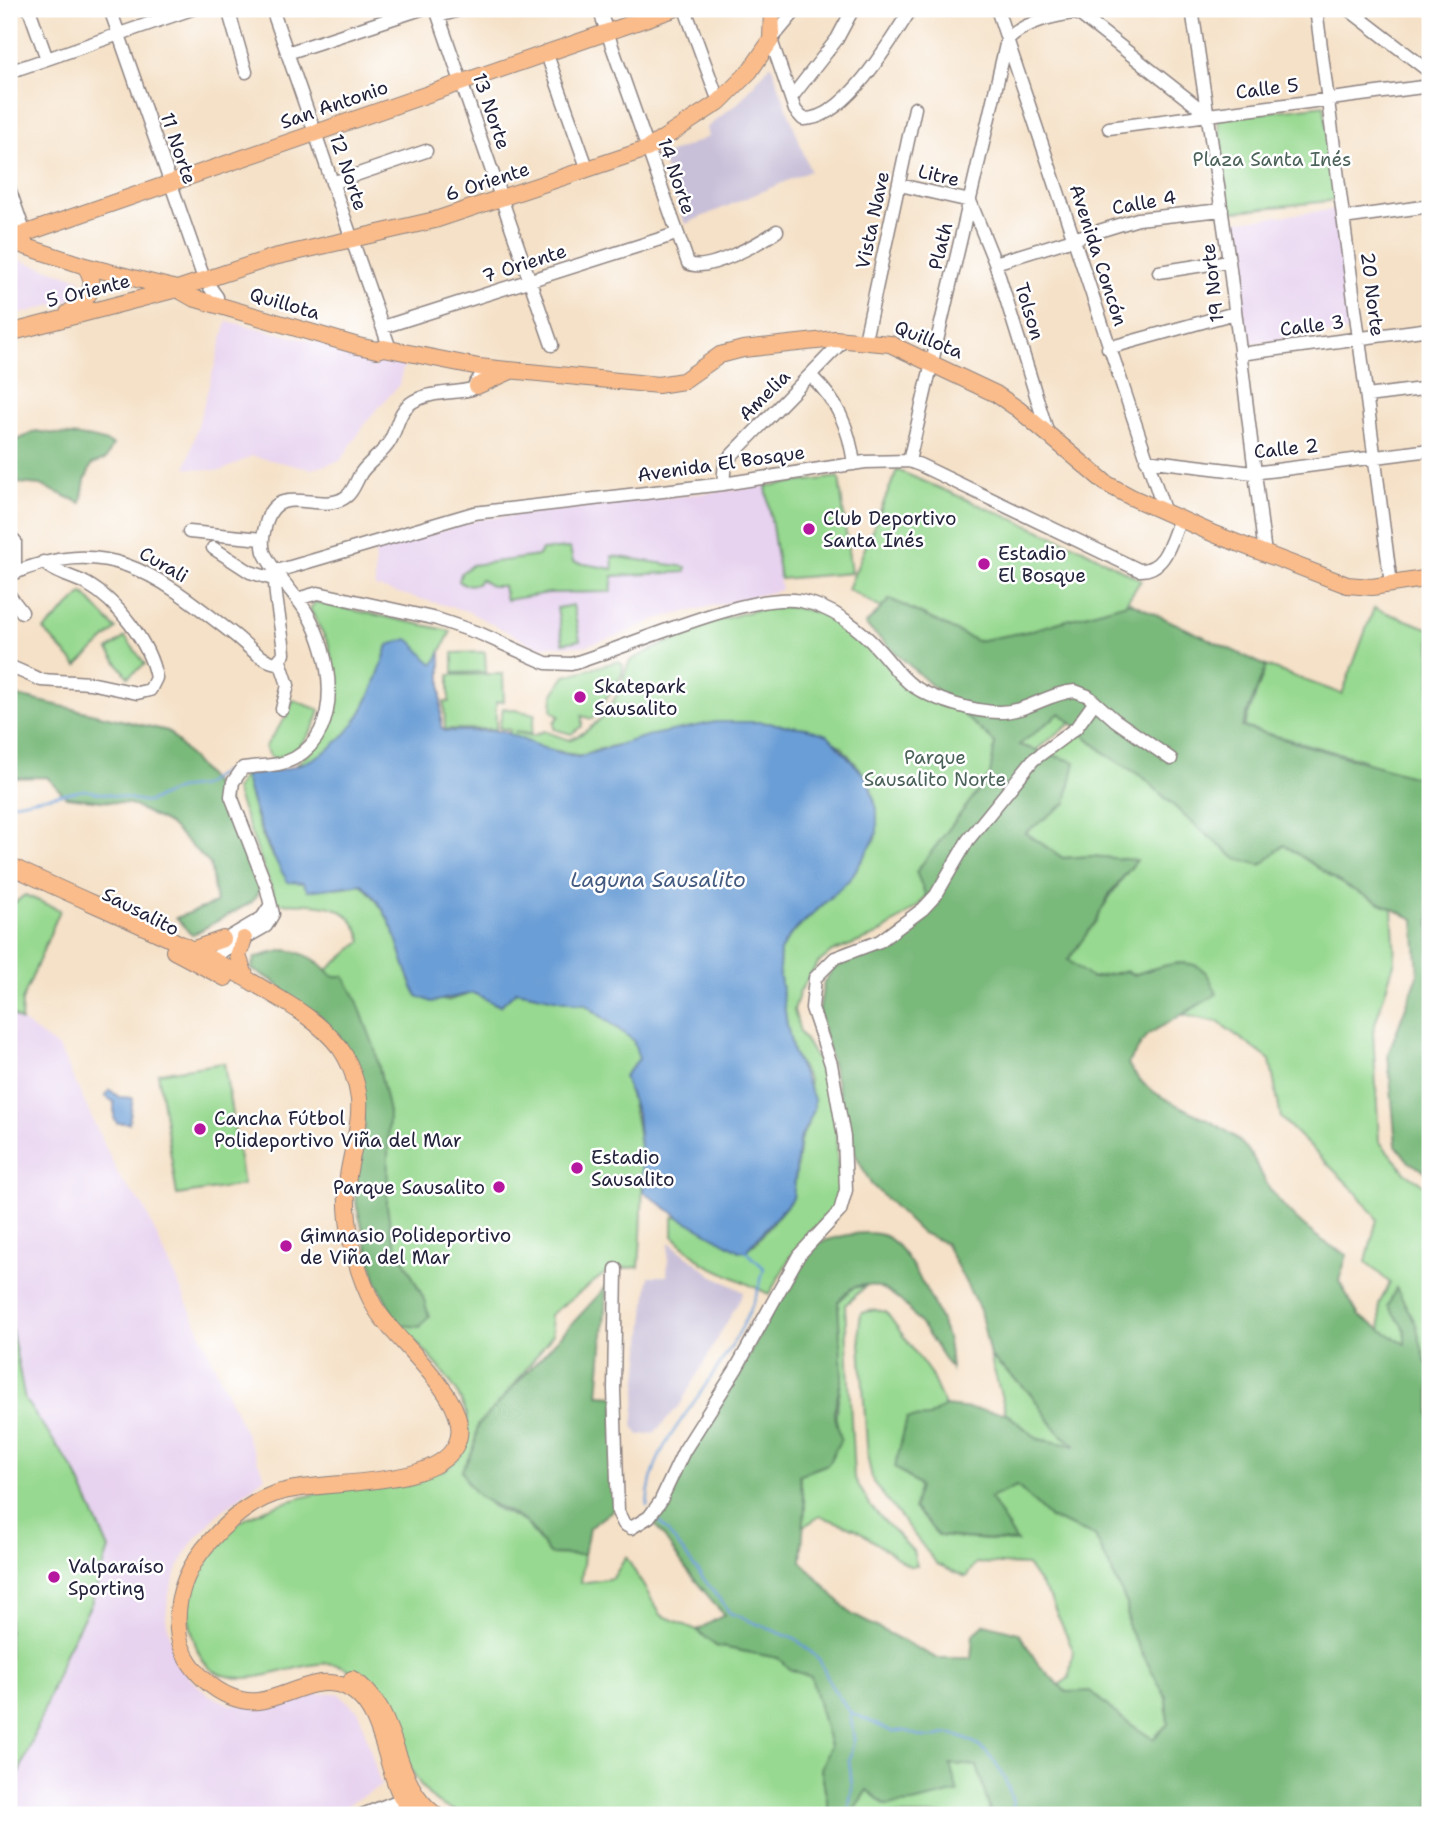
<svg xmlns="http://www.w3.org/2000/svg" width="1439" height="1824" font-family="'Shantell Sans',sans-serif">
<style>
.built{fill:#e7d2ef}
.industrial{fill:#c8bfd8}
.green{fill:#97d990;stroke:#5c7e66;stroke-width:2}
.forest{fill:#79b97a;stroke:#4e6e5a;stroke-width:2}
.water{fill:#6b9ed6;stroke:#466088;stroke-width:2}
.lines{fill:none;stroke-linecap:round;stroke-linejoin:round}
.stream{stroke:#6b9ed6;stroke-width:2.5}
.minor-casing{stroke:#8c8281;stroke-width:15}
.major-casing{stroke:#8c8281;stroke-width:18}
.minor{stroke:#fff;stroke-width:12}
.major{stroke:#fabc8b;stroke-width:16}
.poi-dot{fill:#b5179e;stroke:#fff;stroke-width:2.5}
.labels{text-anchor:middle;stroke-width:5;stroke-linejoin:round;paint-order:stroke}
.street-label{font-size:19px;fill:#22223b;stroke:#fff}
.park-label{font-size:19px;fill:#4b6259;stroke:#fff}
.poi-label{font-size:19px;fill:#22223b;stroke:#fff;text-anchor:start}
.water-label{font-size:21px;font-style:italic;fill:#435a81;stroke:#fff}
</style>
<rect width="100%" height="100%" fill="#fff"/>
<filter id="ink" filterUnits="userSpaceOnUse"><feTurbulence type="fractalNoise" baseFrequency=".0143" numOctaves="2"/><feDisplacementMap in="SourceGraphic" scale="14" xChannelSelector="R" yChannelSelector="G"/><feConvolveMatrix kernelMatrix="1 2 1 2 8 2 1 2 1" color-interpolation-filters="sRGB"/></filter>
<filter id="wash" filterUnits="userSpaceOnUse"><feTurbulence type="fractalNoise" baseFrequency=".00686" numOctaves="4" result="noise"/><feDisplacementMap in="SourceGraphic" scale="28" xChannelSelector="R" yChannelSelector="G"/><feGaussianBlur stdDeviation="1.57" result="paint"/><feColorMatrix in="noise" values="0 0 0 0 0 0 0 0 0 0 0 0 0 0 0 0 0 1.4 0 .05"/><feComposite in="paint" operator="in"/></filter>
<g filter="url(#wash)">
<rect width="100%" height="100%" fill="#f5e1c7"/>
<!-- built -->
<path class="built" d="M1338,209L1354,331L1245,344L1230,222Z
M9,257L81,279L74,299L9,317Z
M227,321L404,363L399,385L370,417L340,461L311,469L252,456L221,471L186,468Z
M766,486L781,590L657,619L618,636L584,646H535L467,611L375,587V551L481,519Z
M9,1012L59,1048L121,1180L143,1205L265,1477L218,1514L191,1544L179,1566L168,1596L166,1618L173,1651L189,1678L209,1695L232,1705L266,1704L308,1694L338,1693L359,1712L381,1786L330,1815H9V1786L15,1782L66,1651L91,1604L76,1473L25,1400L9,1316Z"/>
<!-- industrial -->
<path class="industrial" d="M771,64L810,171L685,224L661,157L708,137L706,128L739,102Z
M669,1242L712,1275L744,1292L680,1405L654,1433L639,1435L633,1426L649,1276H667Z"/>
<!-- green -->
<path class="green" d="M1324,105L1337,200L1229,212L1218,118Z
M897,470L1079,547L1141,580L1120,612L984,652L924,633L848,589Z
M839,477L851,573L780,579L766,486Z
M570,548L573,562L613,569L612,556L686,567V572L613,576L611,592L549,593L506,600L503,586H491L480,579L477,584L464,585L459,581L461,573L472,565L531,557L538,556L542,550Z
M83,593L116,629L77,666L44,630Z
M315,602L451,631L434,665L388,645C376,686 349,761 297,764L316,746L330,719L334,677L329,645L310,609Z
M573,605L580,640L563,643L557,608Z
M770,606C846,607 865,641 913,692L1064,698L1071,723L1028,756L919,905L877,935L832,952L818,963L800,991L794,1010L800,1032L820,1065L835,1109L839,1189L834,1208L794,1251L769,1294L703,1263L673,1236V1217H679L740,1251L755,1244L793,1198L800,1141L814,1110L808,1079L793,1052L787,1025L779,970L780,951L790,936L850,879L872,844L877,833V810L868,779L841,746L806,728L759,722H716L592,751L582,756L543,748L509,735L510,730L499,728L503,708L535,714L531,734L514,732L533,736L544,731L569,740C594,730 611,710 621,686C625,677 625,667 631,660L708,623Z
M1374,608L1430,629V858L1404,846L1364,760L1244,727L1266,666L1342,694Z
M125,637L145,664L128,677L108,650Z
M485,652L486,672L453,673V653Z
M618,661L623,665L622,675L592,719L582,716V726L571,734L554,729V722L559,716L552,711L553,694L565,676Z
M503,674L504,701L496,702V729H445L444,702H449V675Z
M293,700L320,710C314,733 301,748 281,760L271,757L265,747L288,714Z
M1080,731L1107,755L1144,778L1190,821L1235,858L1284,845L1347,887L1392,908L1395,960L1373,1031L1379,1141L1405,1172L1430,1189V1461L1382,1342L1379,1304L1390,1283L1366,1262L1377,1219L1355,1191L1281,1118L1270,1060L1218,1022L1183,1015L1216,994C1213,987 1210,975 1203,970C1186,955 1152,969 1133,975L1126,971L1090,978L1068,960C1092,927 1110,892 1136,861L1092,856L1063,858L1025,832L1066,803L1047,754Z
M244,775C263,844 274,904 361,884C400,920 396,953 417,996L447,1001L473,993L500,1006L516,991C530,993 577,1005 584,1004L633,1040L639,1059L624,1076C647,1143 644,1197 639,1267L611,1269L550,1315L553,1334L492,1414L478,1425L474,1448L462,1471L492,1506L526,1523L549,1554L584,1555L581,1583L613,1578L626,1557L661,1615L697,1630L716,1646L778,1658L790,1669L811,1676L830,1746L821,1769L830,1815H468C458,1811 442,1808 434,1800C395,1764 392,1698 348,1669C314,1648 258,1695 214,1671C196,1661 192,1632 188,1614C184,1595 193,1576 205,1561C214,1550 223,1533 236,1525C281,1492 388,1482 445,1470L459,1457L468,1434L467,1414L456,1390L438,1366L394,1317L376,1280L357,1207L365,1128L344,1043L272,980L251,969L255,958C281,948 306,948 327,970L362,941C350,898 315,905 277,903L235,790Z
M25,895L60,910L22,1001L21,1021L9,1012V907Z
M224,1063L243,1185L177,1195L158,1073Z
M866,1286L845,1305L854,1477L871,1507L913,1551L917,1566H909L856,1529L820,1516L803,1527L805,1506L799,1475L828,1464L842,1376L838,1302L853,1288Z
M875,1310L886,1312L930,1373L945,1406L929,1417L919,1486L939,1536L1017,1542L990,1498L1017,1485L1050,1518L1095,1536L1127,1604L1128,1627L1166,1697L1168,1724L1153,1739L1121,1718L1066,1692L1059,1685L1069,1678L1073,1650L1050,1598L1027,1565L976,1563L966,1577L937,1564L873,1482L868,1460L859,1328L861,1313Z
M9,1316L25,1400L76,1473L109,1549L91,1604L66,1651L31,1744L15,1782L9,1786Z
M990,1356L1031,1394L1057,1431L1078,1447L1038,1439L1006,1413Z
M949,1764L977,1765L990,1811L986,1815H850L867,1790L957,1792Z"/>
<!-- forest -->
<path class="forest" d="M36,431C61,436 93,434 113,445L106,459L92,464L85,480L81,503L40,485L9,482V437L18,440Z
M890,599L977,641L1025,632L1130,602L1266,666L1242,727L1430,781V1174L1409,1162L1396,1145L1388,1054L1418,975L1414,919L1347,887L1284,845L1261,865L1235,858L1190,821L1144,778L1107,755L1060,713L1019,745L1075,762L1066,803L1025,833L1063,858L1092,856L1137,860L1110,893L1096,921L1068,960L1091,978L1126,971L1133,975C1152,969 1186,955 1203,970C1210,975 1213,987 1217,994L1147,1035L1128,1064C1151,1107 1212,1110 1245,1147C1256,1158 1261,1176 1270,1189C1291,1218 1315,1239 1347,1255L1339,1281L1359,1316L1405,1344V1330L1388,1306L1396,1288L1416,1324L1426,1363L1430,1367V1815H1356L1345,1812L1336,1815H986L990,1811L977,1766L950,1764L958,1792L913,1803L885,1805L867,1790L850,1815H830L821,1769L830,1746L811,1677L789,1669L778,1658L716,1646L697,1630L724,1615L685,1568L653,1521L662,1516L675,1480L741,1371L805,1247C826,1240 863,1227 885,1236C906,1244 944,1320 948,1342C950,1351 950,1360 951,1369C931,1341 897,1272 854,1287C848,1289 843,1297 838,1302L842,1376L834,1412L841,1439L828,1464L799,1475L805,1506L801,1561L851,1614L936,1658H971L973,1635L985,1624L1019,1633L1038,1664L1066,1692L1090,1691L1121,1718L1153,1739L1168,1724L1166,1697L1128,1627L1127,1604L1095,1536L1050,1518L1017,1486L990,1498L1017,1542L939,1536L914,1508L919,1486L895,1467L907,1418L929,1417L945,1406L1006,1413L1038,1439L1076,1446L1057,1431L1031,1394L990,1356L980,1310L945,1243L920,1232L871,1184L854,1152L819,1012L824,982L845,953L881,949L931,908L916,872L990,775L995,743L865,625Z
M9,694L168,731L226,798L261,888L252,902L192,935L176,918L216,903L210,864L169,824L130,804L66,797L47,777L9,778Z
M285,950C307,953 317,960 332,976H344L356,998L375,1049L389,1112L387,1206L392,1236L423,1297L429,1316L420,1327L401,1325L394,1317L376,1280L357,1207L353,1181L365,1128L344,1043L272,980L251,969L255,958Z
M607,1286L598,1395L615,1396L614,1509L589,1528L584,1555L549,1554C542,1544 534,1529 525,1522C500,1503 474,1506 462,1470L474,1448L478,1425Z"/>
<!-- water -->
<path class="water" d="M408,639C420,647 422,657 434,664L441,652V727L445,731H502L543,748L578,757L647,736L716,722H759L806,728L828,735L868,779L877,810V833L872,844L850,879L790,935L780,951L779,970L787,1025L793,1052L814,1099V1110L799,1141L793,1198L746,1251H740L679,1217L644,1192L637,1114L624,1076L639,1059L633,1040L585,1004C577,1005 531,993 516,991L500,1006L473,993L432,1002L417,996C396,953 400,920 362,884L308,891L303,883L288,882C266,848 255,814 244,775C334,769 364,728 388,645Z
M110,1090L119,1097L133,1098L129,1123H117L114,1118V1102L105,1096Z"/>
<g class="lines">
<!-- stream -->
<path class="stream" d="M9,804L84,790L148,802L178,789L202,786L224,771L234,773
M647,1506C650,1453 679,1426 707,1383C732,1347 755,1311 764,1268L746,1251
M657,1518L730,1613L797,1640L819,1659L832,1687L850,1712L893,1732C912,1727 914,1738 930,1737C937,1737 944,1733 951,1734C991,1741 1010,1780 1015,1815
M848,1815L852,1787L849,1760L854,1739L850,1712"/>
</g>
</g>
<g filter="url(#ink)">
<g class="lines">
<!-- minor casing -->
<g class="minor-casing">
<path id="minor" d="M29,9L47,59
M110,9L204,279L217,297
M228,9L246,72
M272,9L390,349
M436,9L552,345
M599,9L688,263C706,274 761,242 777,231
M685,9L719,102
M797,9L771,40L795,110L803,119C845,121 891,40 911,9
M997,9L1165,513
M1192,9L1229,261L1265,554
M1316,9L1391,584
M1348,9L1430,72
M1074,10L1208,115
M439,16L462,9
M546,52L588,170
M287,53L421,9
M9,72L192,9
M791,98L837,39L853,9
M1109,128L1430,86
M332,183L426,151
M900,185L970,201L995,263L1048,434
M9,188L25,234
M1343,218L1430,206
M995,263L1138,219L1222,210
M1159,272L1229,261
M383,327L676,234
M865,340L915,108
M1108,348L1235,313
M1240,354L1430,329
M811,376C838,402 849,427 854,464
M1367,396L1430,388
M1146,460L1253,473L1430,450
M909,461L1007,40C1028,17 1071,13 1100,9
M723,484L725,462L845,339
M189,532L262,539
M9,536L15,541V572
M213,548L250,572L273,579
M277,571L474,513L723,484L865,462L909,461L920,465L1139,570C1166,571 1171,540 1180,519
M9,575C105,534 154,572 228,630C244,641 257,659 276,663L284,654C284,638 270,579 277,571
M9,595L22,612
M297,599L318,593L437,619L481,634L546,663L571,664C627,648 748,591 801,601C832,607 860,628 880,651C891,663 900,677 913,686C934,700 974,712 999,712C1028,712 1048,693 1075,691L1088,696L1115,720L1171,759
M280,661L288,685L282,709
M9,666L41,680L90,683L137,693L150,690L156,678C150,643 117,601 87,584C72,576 56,574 43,562
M218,944L262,918L270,906
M207,965L224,950L266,926L273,914L266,886L231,796L233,782L243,768C260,765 279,767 295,758C345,729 331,653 307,613C294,592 274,574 264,552C261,541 264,531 267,520C279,481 323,516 347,496C354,490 356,481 361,473C369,461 383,454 390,441C398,427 398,410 414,401C432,391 453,394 472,389L480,377
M616,1269L614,1389L618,1512L624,1524L631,1528L649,1517L660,1502L684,1451L736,1369L799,1255L840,1211L846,1190L844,1137L831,1064L812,1008L815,978L835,958L880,941L923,909L936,895L968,840L1033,760L1076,728L1094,703
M362,1815L410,1796"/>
</g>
<!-- major casing -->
<g class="major-casing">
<path id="major" d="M9,239L674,9
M9,241L85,266L173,288
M177,289L193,298L358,346L377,350L384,348L479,367L658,385L683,381L720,355L743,349L835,339L890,344L996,394L1018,409L1107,484L1131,497L1214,534L1347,585L1372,587L1430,578
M68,313C87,301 100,287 85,266
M9,333L177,289L274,257L435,220L647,149L719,102L750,71L771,40L772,9
M477,386L511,371
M9,865C95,907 185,940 267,991C293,1006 322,1024 340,1048C350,1062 357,1082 359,1099C361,1125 352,1150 348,1176C343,1218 354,1267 373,1304C392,1341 478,1402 456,1445C433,1491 320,1478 274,1494C249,1503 230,1519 212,1539C188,1565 175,1594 178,1630C180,1666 222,1705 258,1701C285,1698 313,1676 341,1685C384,1700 383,1764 402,1798C406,1805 412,1810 418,1815
M244,939L238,956L246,978
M194,949L223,939
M174,951L225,978
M352,1679C402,1709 389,1782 436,1815"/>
</g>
<!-- minor -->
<use href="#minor" class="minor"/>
<!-- major -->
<use href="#major" class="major"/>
</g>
</g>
<!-- markers -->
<g class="poi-dot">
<circle cx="809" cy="529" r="7"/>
<circle cx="984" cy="564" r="7"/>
<circle cx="580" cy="697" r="7"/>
<circle cx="200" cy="1129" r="7"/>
<circle cx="577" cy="1168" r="7"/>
<circle cx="499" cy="1187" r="7"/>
<circle cx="286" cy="1246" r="7"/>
<circle cx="54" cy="1577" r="7"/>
</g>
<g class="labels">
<!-- street labels -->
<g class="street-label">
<text transform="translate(1267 88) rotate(-7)" y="7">Calle 5</text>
<text transform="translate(334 104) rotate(-19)" y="7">San Antonio</text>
<text transform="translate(492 111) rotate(71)" y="7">13 Norte</text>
<text transform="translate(179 148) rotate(71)" y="7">11 Norte</text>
<text transform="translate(349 172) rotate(71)" y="7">12 Norte</text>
<text transform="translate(939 175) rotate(13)" y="7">Litre</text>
<text transform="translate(677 176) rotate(71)" y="7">14 Norte</text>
<text transform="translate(487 181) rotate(-18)" y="7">6 Oriente</text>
<text transform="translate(1144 202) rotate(-10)" y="7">Calle 4</text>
<text transform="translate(872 220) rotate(-78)" y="7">Vista Nave</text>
<text transform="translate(940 246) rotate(-76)" y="7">Plath</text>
<text transform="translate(1099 255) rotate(72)" y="7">Avenida Concón</text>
<text transform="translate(524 263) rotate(-18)" y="7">7 Oriente</text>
<text transform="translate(1212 283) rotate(-97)" y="7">19 Norte</text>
<text transform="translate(88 290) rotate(-14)" y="7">5 Oriente</text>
<text transform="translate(1373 294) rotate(83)" y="7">20 Norte</text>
<text transform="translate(285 303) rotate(16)" y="7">Quillota</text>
<text transform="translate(1030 311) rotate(73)" y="7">Tolson</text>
<text transform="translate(1312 325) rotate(-7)" y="7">Calle 3</text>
<text transform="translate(929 339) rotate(22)" y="7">Quillota</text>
<text transform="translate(764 395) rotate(-45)" y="7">Amelia</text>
<text transform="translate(1286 448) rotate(-6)" y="7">Calle 2</text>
<text transform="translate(721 463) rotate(-8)" y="7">Avenida El Bosque</text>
<text transform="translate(164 564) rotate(30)" y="7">Curali</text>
<text transform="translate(141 911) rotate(27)" y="7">Sausalito</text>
</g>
<!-- park labels -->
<g class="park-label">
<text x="1272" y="166">Plaza Santa Inés</text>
<text x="935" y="764">Parque<tspan x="935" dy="22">Sausalito Norte</tspan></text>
</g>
<!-- poi labels -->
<g class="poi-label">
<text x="823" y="525">Club Deportivo<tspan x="823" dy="22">Santa Inés</tspan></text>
<text x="998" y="560">Estadio<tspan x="998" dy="22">El Bosque</tspan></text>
<text x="594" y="693">Skatepark<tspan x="594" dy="22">Sausalito</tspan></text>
<text x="214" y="1125">Cancha Fútbol<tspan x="214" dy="22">Polideportivo Viña del Mar</tspan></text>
<text x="591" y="1164">Estadio<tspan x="591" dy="22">Sausalito</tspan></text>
<text x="485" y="1194" text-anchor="end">Parque Sausalito</text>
<text x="300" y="1242">Gimnasio Polideportivo<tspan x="300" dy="22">de Viña del Mar</tspan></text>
<text x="68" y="1573">Valparaíso<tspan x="68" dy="22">Sporting</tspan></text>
</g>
<!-- water labels -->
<g class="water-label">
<text x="658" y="887">Laguna Sausalito</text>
</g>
</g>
<!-- margin -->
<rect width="1439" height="1824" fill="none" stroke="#fff" stroke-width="35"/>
</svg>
